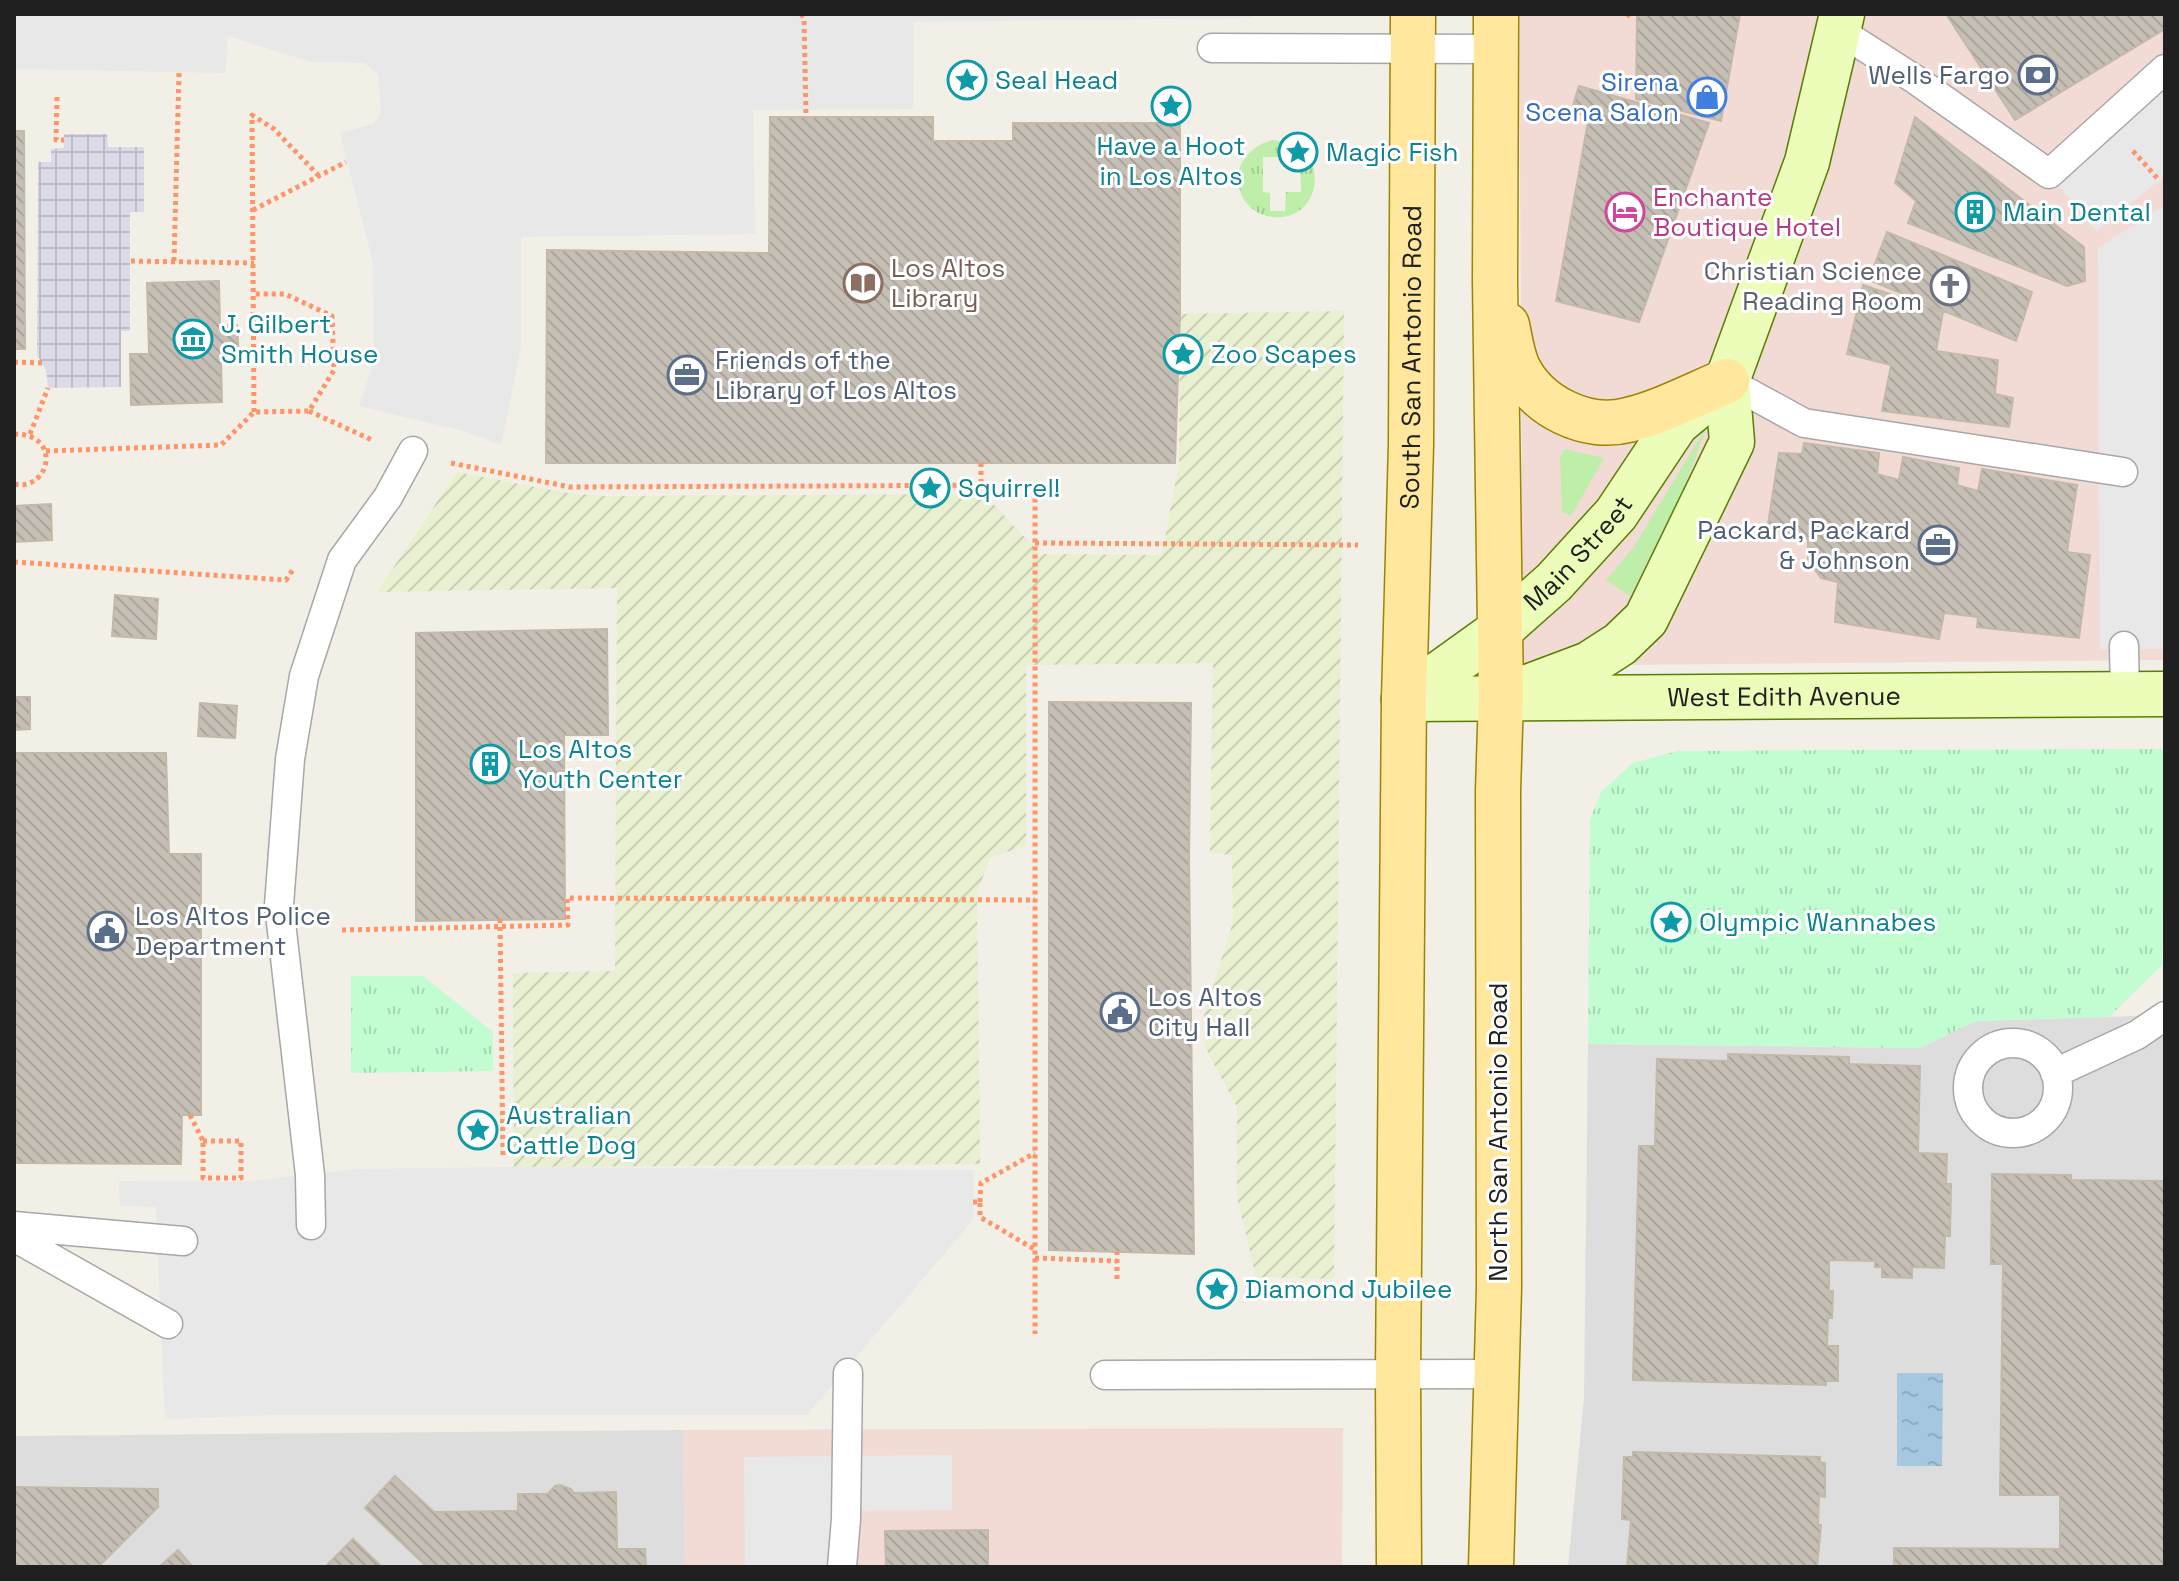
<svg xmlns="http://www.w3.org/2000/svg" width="2179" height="1581" font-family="'Space Grotesk',sans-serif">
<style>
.residential{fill:#dedddd}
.commercial{fill:#f2dbd5}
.farmland{fill:url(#farmland-furrows)}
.grass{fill:url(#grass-tufts);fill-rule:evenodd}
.park{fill:url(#park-tufts)}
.garden{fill:#bfedaa}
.parking{fill:#e8e8e8}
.plaza{fill:url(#plaza-grid)}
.water{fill:url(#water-ripples)}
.building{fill:url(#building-back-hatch);stroke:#c3b9a8;stroke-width:2}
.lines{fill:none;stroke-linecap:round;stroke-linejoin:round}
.lane-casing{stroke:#a7a7a7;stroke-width:31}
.secondary-casing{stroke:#597e00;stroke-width:47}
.primary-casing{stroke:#9c8500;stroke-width:47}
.path{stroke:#ff9469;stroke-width:5;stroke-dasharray:4 4;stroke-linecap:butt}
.lane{stroke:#fff;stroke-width:28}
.secondary{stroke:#ecfcb9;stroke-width:44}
.primary{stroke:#ffe79d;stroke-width:44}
.labels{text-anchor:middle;stroke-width:6;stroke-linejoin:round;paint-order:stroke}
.service-label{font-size:26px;fill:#4e5e75;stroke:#fff;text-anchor:start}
.culture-label{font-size:26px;fill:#0d838f;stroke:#fff;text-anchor:start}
.shop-label{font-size:26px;fill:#366cbe;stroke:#fff;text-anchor:end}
.hotel-label{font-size:26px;fill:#b23c85;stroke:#fff;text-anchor:start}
.education-label{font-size:26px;fill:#785e54;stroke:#fff;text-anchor:start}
.worship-label{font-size:26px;fill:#5b616d;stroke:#fff;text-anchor:end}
.street-label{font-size:26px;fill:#202020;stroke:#fff}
</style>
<defs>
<pattern id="farmland-furrows" width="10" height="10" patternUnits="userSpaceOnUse" patternTransform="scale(2)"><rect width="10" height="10" fill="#e8f0d1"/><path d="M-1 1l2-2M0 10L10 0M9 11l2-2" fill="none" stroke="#c7ceb3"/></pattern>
<pattern id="grass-tufts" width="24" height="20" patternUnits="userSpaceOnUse" patternTransform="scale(2)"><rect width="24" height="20" fill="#bfedaa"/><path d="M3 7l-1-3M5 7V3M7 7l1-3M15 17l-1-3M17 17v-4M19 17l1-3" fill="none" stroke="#a4cb92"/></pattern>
<pattern id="park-tufts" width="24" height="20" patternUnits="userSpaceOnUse" patternTransform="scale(2)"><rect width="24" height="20" fill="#c2fcd1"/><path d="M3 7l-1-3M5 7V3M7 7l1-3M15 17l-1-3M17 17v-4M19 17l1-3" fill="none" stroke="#a6d8b3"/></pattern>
<pattern id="plaza-grid" width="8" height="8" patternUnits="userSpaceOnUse" patternTransform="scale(2)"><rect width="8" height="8" fill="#dcdae7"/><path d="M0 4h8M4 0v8" fill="none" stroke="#bcbbc6"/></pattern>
<pattern id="water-ripples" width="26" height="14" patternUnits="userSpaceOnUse" patternTransform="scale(2)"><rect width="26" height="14" fill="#a5c8e0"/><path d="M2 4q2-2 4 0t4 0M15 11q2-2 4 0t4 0" fill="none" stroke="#8eacc0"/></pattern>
<pattern id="building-back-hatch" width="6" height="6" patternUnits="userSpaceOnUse" patternTransform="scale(2)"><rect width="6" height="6" fill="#c6bfb5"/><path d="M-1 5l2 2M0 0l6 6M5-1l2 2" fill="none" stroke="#aaa49b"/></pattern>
</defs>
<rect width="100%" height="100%" fill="#f1efe6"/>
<!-- residential -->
<path class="residential" d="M2165,1015V1567H1568L1584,1397L1588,1044L1920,1048L1976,1021Z
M683,1430L685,1567H14V1436Z"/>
<!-- commercial -->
<path class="commercial" d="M1519,14H2165V660L1523,666Z
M1343,1428L1342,1567H685L683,1430Z"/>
<!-- farmland -->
<path class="farmland" d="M1344,311L1334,1279L1256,1277L1237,1197V1107L1205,1047L1204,1015L1233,922L1232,855L1210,853L1213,663L1026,665V845L990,858L977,893L980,1164L514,1167L513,973L615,971L617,588L377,592L457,472L566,493L605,496L984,494L1040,554L1162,555L1179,463L1180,314Z"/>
<!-- grass -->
<path class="grass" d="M1272,140C1335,144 1323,223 1272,217C1259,215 1248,208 1242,196C1230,170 1247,147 1272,140ZM1263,157H1300L1301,192H1286L1285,211H1270V193L1263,192Z"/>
<!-- park -->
<path class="park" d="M2165,749L2162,965L2109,1017L1976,1021L1920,1048L1588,1044L1590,820L1601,792L1633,763L1677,751Z
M351,976H423L493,1032V1071L351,1073Z"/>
<!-- garden -->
<path class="garden" d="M1708,424L1681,495L1630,596L1606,580L1633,548Z
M1565,449L1604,458L1571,516L1562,512L1560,457Z"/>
<!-- parking -->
<path class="parking" d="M14,14H1251V18L914,22L913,109L753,110L755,234L521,237V346L501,445L467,432L359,406L374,362L373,263L340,133L373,124L381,113L378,74L364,63L311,62L228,36L225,73L14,69Z
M2165,69V176L2096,231L2049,174Z
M2165,205V649H2100L2098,248Z
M514,1167L974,1170L973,1220L807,1415H276L165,1419L156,1207L120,1206L119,1181L243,1182L356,1169Z
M952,1455V1510L843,1511L844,1567H745L744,1457Z"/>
<!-- plaza -->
<path class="plaza" d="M64,134H107L108,147H144V212H130V331H121V387L48,388L46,370L37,355L38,162H51V149L64,148Z"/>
<!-- water -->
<path class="water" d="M1897,1373H1943L1942,1466H1897Z"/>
<!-- building -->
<path class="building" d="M1637,14H1740L1721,121L1636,99Z
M1946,14H2165V29L2015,120Z
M1579,86L1709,123L1639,322L1556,301L1589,116L1571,112Z
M770,117H933V141H1013V123H1180V314L1175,463H546L547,250L769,253Z
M1915,117L2084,247L2085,281L2067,286L1908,223L1916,201L1895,183Z
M14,131H24L25,349H14Z
M1887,232L2032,292L2016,341L1869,280Z
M219,281L220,325H237L239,359L221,360L222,402L131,405L130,354H149L147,283Z
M1863,285L1943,312L1936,351L1998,360L1995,394L2013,398L2009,427L1882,411L1891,365L1847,354Z
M1804,443L1879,453L1877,474L1899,480L1903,457L1959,468L1957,485L1978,491L1982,469L2077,485L2067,552L2090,555L2079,638L1977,627L1978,617L1944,613L1939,639L1835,622L1838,582L1821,578L1808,560V538L1767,531L1779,453L1802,454Z
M51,504L52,540L14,542V506Z
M115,595L158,599L156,639L112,636Z
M607,629L608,735H564L565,919L416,921V633Z
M14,697H30V729L14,730Z
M1049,702L1191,703L1189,858L1194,1254L1049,1250Z
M200,703L237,706L235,738L198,736Z
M14,753H166L169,854H201V1115H182L181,1164L16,1163Z
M1728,1054L1849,1057V1064L1920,1066L1918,1153L1947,1154L1946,1184H1951L1950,1236H1945L1944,1268L1912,1267V1278L1882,1277V1267H1875V1261L1829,1260V1291H1833L1832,1318H1828L1827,1346H1838V1381H1826V1385L1633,1380L1639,1146H1655L1657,1059L1728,1061Z
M1992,1174L2071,1175V1180L2165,1181V1567H1894V1548L2060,1549V1495H2000L2003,1264H1991Z
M1633,1452L1820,1457V1462L1825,1463V1497L1819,1496L1818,1525H1821L1817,1567H1627L1631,1520L1622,1519L1624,1457H1633Z
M395,1476L434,1512L518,1511V1494H548L555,1486L560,1485L571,1489L574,1493L616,1492L617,1549H645L646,1567H427L365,1508Z
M14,1487L158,1489V1507L98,1567H14Z
M988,1530V1567H886L885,1531Z
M353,1539L382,1567H325Z
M178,1550L193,1567H159Z"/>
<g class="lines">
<!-- lane casing -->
<g class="lane-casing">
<path id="lane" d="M1838,30L1916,80L2049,174L2165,69
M1212,48L1495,49
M1727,381L1804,423L2123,472
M2124,646L2125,695
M1968 1088a45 45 0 1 1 90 0a45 45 0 1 1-90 0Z
M2055,1073L2137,1035L2165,1016
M311,1225L310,1175L279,905L290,759L304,676L342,560L388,497L413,451
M14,1226L183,1241
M14,1237L168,1324
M1105,1375L1496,1374
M842,1567L846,1519L848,1373"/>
</g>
<!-- secondary casing -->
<g class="secondary-casing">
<g id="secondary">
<path d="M1501,697L1589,664L1620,644L1646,619L1732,442L1727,381L1807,162L1842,14"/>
<path id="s1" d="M1404,699L2165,694"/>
<path id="s2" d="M1404,699L1500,630L1554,582L1616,514L1676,424L1719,388"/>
</g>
</g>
<!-- primary casing -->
<g class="primary-casing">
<g id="primary">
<path d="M1507,325C1510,339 1512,355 1518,368C1537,406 1586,431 1628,420C1662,412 1695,394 1727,381"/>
<path id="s3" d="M1399,1567L1398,1373L1404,699L1411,445L1413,14"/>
<path d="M1491,1567L1499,1288L1498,791L1501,697L1495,281L1496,14"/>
</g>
</g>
<!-- path -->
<path class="path" d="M801,14L804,18L806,116
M1627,14L1631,17
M57,97L56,140H64
M2133,151L2159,180
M253,210L346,162
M131,261L254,263
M174,261L179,72
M14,362L42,363
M309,411L372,440
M254,412L252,115L274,129L319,176
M14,434C64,434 49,492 14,484
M30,434L48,388
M46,451L221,445L254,412L309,411L334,370L332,316L285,294H254
M451,463L570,487L1035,485V1334
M981,463V485
M1035,543L1358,545
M14,562L286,580L294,568
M500,919L503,1158
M342,930L568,925L567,898L1035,900
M190,1115L203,1141
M203,1141H241V1178H203Z
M973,1202H980V1217L1034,1249
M980,1202L981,1183L1035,1153
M1035,1258L1117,1261
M1117,1279V1252"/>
<!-- lane -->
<use href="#lane" class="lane"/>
<!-- secondary -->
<use href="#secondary" class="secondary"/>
<!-- primary -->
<use href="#primary" class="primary"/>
</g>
<!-- icons -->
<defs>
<g id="bank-ring" transform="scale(2)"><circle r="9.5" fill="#fff" stroke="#5c6f8a" stroke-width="1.5"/><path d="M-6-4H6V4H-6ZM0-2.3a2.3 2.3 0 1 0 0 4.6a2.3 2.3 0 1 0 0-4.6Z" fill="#5c6f8a"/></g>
<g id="sight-ring" transform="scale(2)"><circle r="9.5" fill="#fff" stroke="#0f9aa8" stroke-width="1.5"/><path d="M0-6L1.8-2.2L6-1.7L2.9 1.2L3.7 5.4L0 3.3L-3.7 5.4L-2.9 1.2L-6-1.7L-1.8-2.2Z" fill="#0f9aa8"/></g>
<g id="shop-ring" transform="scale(2)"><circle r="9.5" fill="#fff" stroke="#3f7fe0" stroke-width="1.5"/><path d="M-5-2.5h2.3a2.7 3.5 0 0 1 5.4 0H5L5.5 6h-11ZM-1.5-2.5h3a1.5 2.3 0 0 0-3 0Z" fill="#3f7fe0"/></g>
<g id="hotel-ring" transform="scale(2)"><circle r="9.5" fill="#fff" stroke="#d1479c" stroke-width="1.5"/><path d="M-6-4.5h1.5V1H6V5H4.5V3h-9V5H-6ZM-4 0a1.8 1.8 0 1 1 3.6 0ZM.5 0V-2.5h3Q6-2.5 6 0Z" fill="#d1479c"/></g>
<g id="building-ring" transform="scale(2)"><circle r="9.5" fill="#fff" stroke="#0f9aa8" stroke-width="1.5"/><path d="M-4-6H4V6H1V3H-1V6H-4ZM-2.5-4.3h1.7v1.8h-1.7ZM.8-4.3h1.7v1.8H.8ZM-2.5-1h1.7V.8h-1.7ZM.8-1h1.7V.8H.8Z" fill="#0f9aa8"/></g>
<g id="library-ring" transform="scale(2)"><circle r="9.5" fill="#fff" stroke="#8d6e63" stroke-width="1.5"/><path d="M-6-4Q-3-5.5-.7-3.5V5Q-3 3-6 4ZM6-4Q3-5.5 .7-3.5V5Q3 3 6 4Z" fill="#8d6e63"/></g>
<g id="church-ring" transform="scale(2)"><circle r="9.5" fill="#fff" stroke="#6b7280" stroke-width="1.5"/><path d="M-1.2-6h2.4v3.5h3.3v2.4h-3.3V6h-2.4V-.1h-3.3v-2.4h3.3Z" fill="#6b7280"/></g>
<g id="museum-ring" transform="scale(2)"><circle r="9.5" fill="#fff" stroke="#0f9aa8" stroke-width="1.5"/><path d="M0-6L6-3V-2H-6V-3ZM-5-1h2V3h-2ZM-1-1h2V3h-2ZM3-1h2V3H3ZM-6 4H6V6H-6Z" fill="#0f9aa8"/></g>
<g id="office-ring" transform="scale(2)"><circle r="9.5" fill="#fff" stroke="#5c6f8a" stroke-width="1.5"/><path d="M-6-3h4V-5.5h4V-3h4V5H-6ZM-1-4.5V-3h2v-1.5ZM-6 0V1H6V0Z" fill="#5c6f8a"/></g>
<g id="civic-ring" transform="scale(2)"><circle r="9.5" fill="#fff" stroke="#5c6f8a" stroke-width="1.5"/><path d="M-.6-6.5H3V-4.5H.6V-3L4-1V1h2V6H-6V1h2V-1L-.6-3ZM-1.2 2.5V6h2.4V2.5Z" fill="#5c6f8a"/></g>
</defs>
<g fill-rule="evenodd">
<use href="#bank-ring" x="2038" y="75"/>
<use href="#sight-ring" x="967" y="80"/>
<use href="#shop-ring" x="1707" y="97"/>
<use href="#sight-ring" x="1171" y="106"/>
<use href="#sight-ring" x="1298" y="152"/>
<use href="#hotel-ring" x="1625" y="212"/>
<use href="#building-ring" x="1975" y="212"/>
<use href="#library-ring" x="863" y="283"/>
<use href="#church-ring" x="1950" y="286"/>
<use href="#museum-ring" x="193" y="339"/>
<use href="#sight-ring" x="1183" y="354"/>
<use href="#office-ring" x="687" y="375"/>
<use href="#sight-ring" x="930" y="488"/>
<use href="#office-ring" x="1938" y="545"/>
<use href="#building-ring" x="490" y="764"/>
<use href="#sight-ring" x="1671" y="922"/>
<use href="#civic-ring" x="107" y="931"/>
<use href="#civic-ring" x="1120" y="1012"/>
<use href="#sight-ring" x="478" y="1130"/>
<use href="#sight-ring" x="1217" y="1289"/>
</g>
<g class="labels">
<!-- service labels -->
<g class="service-label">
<text x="2010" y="84" text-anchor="end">Wells Fargo</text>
<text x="715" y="369">Friends of the<tspan x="715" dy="30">Library of Los Altos</tspan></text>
<text x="1910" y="539" text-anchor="end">Packard, Packard<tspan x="1910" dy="30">&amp; Johnson</tspan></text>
<text x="135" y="925">Los Altos Police<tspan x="135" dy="30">Department</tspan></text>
<text x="1148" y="1006">Los Altos<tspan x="1148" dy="30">City Hall</tspan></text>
</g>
<!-- culture labels -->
<g class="culture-label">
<text x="995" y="89">Seal Head</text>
<text x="1171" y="155" text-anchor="middle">Have a Hoot<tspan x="1171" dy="30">in Los Altos</tspan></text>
<text x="1326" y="161">Magic Fish</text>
<text x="2003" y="221">Main Dental</text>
<text x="221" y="333">J. Gilbert<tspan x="221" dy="30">Smith House</tspan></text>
<text x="1211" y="363">Zoo Scapes</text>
<text x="958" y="497">Squirrel!</text>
<text x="518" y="758">Los Altos<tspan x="518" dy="30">Youth Center</tspan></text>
<text x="1699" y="931">Olympic Wannabes</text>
<text x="506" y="1124">Australian<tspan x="506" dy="30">Cattle Dog</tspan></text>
<text x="1245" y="1298">Diamond Jubilee</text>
</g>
<!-- shop labels -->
<g class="shop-label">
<text x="1679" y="91">Sirena<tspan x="1679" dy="30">Scena Salon</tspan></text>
</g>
<!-- hotel labels -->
<g class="hotel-label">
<text x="1653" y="206">Enchante<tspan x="1653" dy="30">Boutique Hotel</tspan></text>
</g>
<!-- education labels -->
<g class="education-label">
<text x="891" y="277">Los Altos<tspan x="891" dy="30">Library</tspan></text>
</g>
<!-- worship labels -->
<g class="worship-label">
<text x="1922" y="280">Christian Science<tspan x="1922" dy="30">Reading Room</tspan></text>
</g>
<!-- street labels -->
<g class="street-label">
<text dy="9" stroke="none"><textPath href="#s3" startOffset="1210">South San Antonio Road</textPath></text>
<text dy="9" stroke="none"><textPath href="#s2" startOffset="228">Main Street</textPath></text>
<text dy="9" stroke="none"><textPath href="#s1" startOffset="380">West Edith Avenue</textPath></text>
<text transform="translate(1498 1132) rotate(-90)" y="9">North San Antonio Road</text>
</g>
</g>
<!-- border -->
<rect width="2179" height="1581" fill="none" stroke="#202020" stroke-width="32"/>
</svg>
